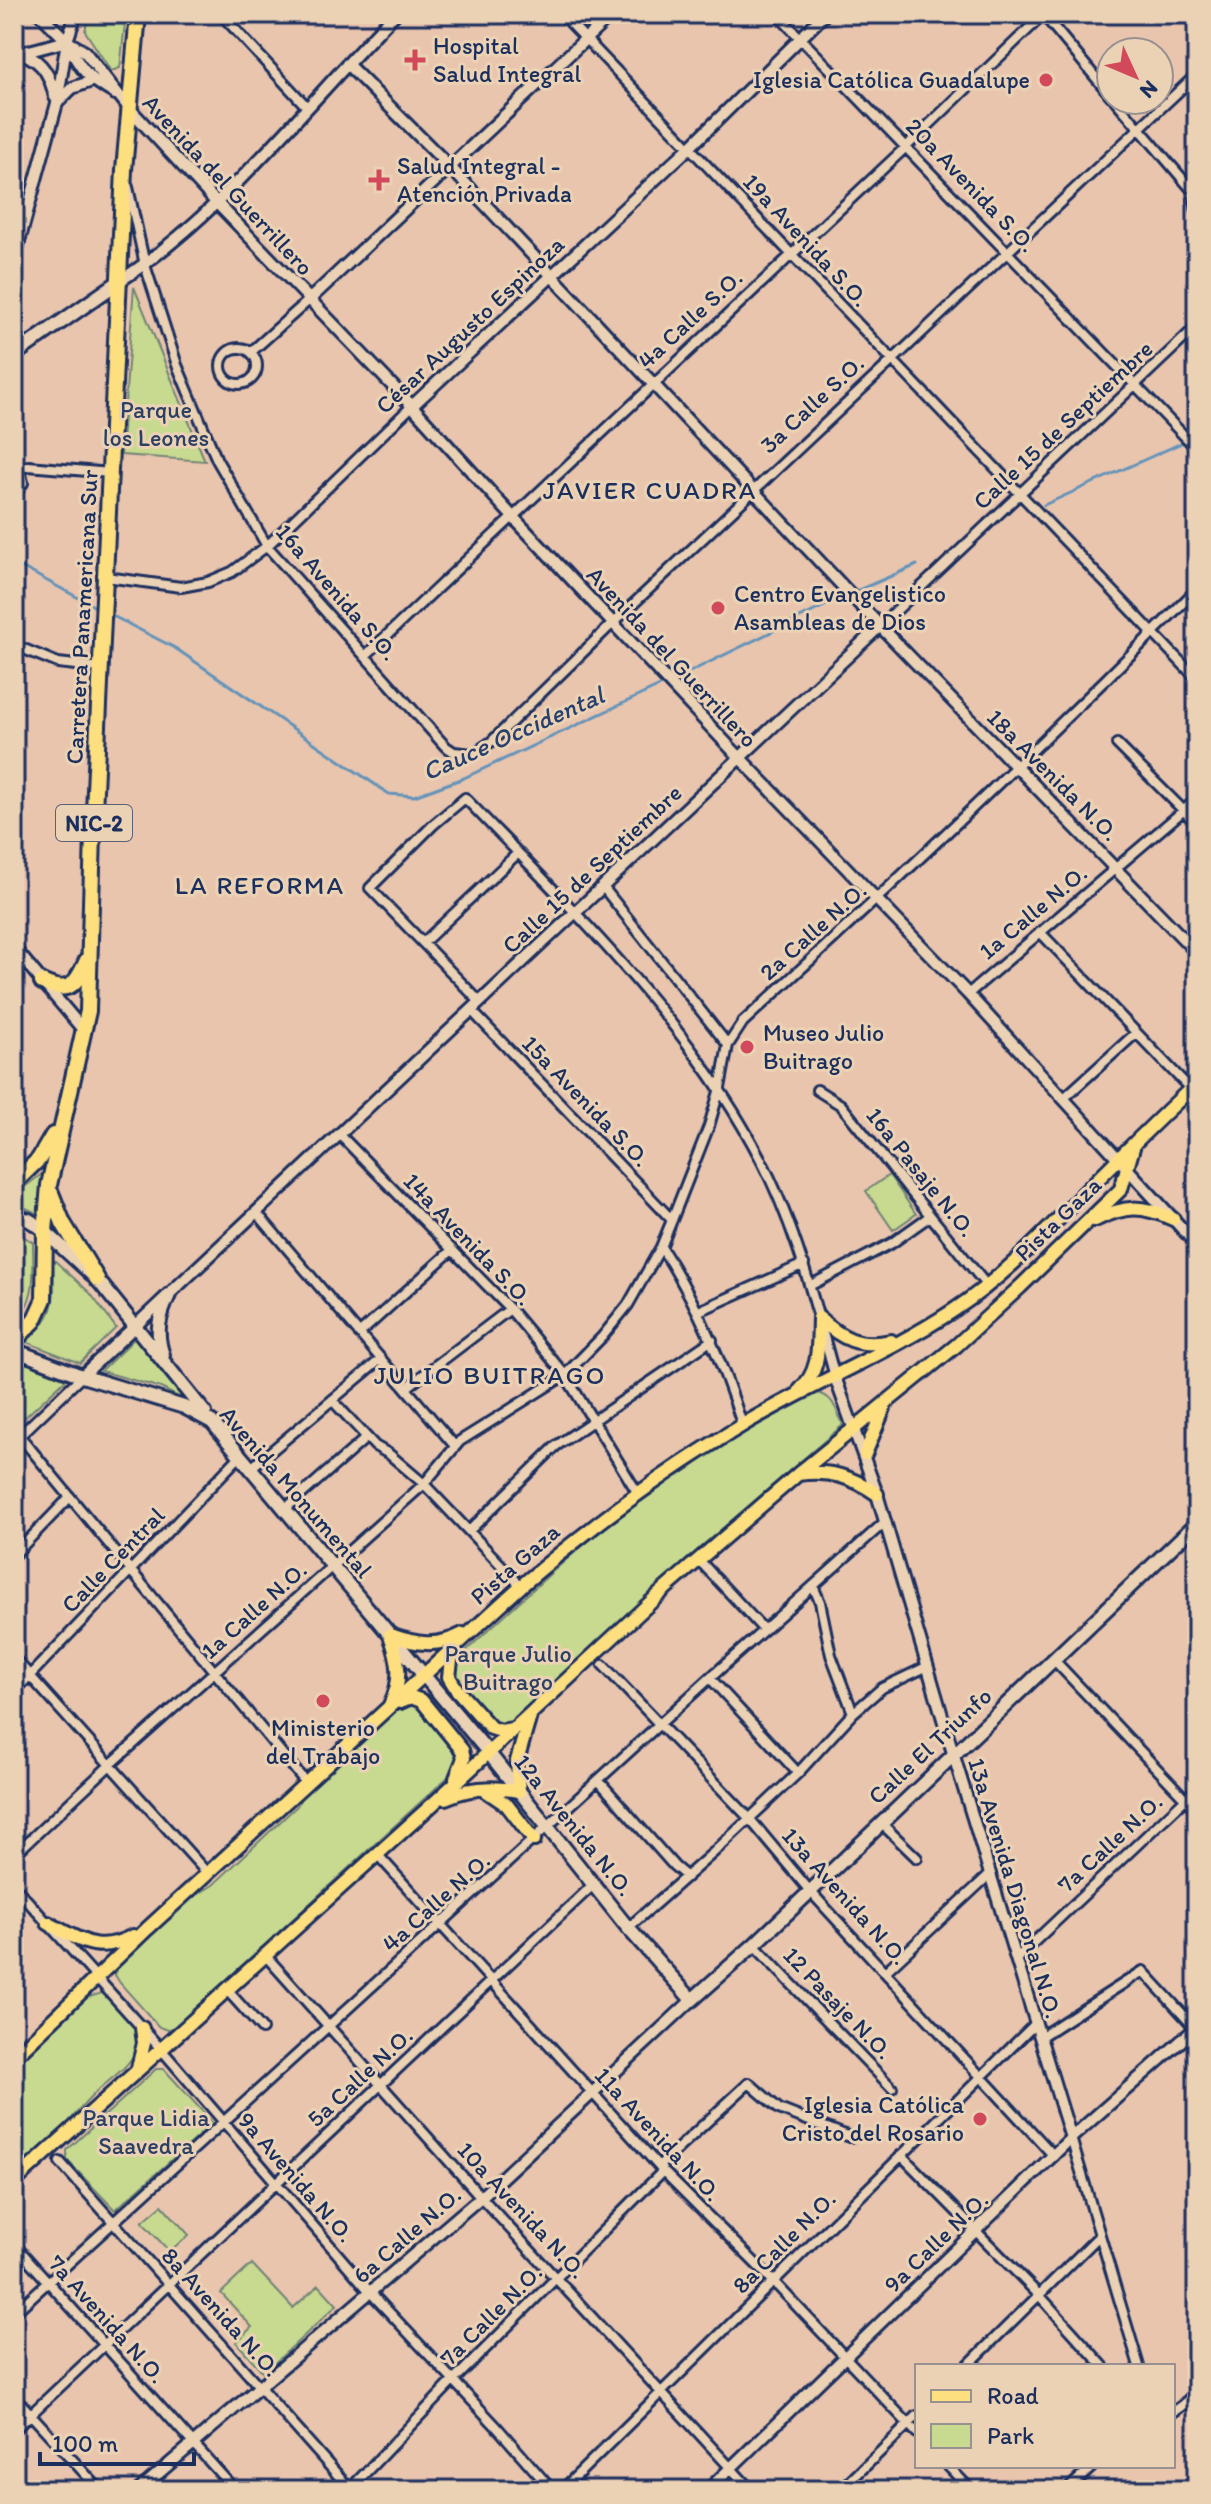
<svg xmlns="http://www.w3.org/2000/svg" width="1211" height="2504" font-family="Itim,sans-serif">
<style>
.green{fill:#c8da8f;stroke:#728476;stroke-width:2}
.lines{fill:none;stroke-linecap:round;stroke-linejoin:round}
.stream{stroke:#6493b9;stroke-width:3}
.minor-casing{stroke:#1b2f5e;stroke-width:14}
.tertiary-casing{stroke:#1b2f5e;stroke-width:16}
.secondary-casing{stroke:#1b2f5e;stroke-width:18}
.primary-casing{stroke:#1b2f5e;stroke-width:18}
.trunk-casing{stroke:#1b2f5e;stroke-width:20}
.minor{stroke:#ecd2b4;stroke-width:8}
.tertiary{stroke:#ecd2b4;stroke-width:10}
.secondary{stroke:#ecd2b4;stroke-width:12}
.primary{stroke:#fddf80;stroke-width:12}
.trunk{stroke:#fddf80;stroke-width:14}
.poi-dot{fill:#d1495b;stroke:#ecd2b4;stroke-width:3}
.labels{text-anchor:middle;stroke-width:6;stroke-linejoin:round;paint-order:stroke}
.shield{fill:#ecd2b4;stroke:#5a6078;stroke-width:2}
.shield-label{font-size:22px;font-weight:bold;fill:#1b2f5e}
.poi-label{font-size:24px;fill:#1b2f5e;stroke:#ecd2b4;text-anchor:start}
.street-label{font-size:24px;fill:#1b2f5e;stroke:#ecd2b4}
.park-label{font-size:24px;fill:#2c4063;stroke:#ecd2b4}
.neighbourhood-label{font-size:26px;letter-spacing:2px;fill:#1b2f5e;stroke:#ecd2b4}
.water-label{font-size:26px;font-style:italic;fill:#27406d;stroke:#ecd2b4}
</style>
<rect width="100%" height="100%" fill="#e9c5ae"/>
<filter id="ink" filterUnits="userSpaceOnUse"><feTurbulence type="fractalNoise" baseFrequency=".0125" numOctaves="2"/><feDisplacementMap in="SourceGraphic" scale="16" xChannelSelector="R" yChannelSelector="G"/><feConvolveMatrix kernelMatrix="1 2 1 2 8 2 1 2 1" color-interpolation-filters="sRGB"/></filter>
<g filter="url(#ink)">
<!-- green -->
<path class="green" d="M89,14H126L120,68L111,71L85,31Z
M134,287L205,461L121,455Z
M43,1173L41,1215L26,1208H14V1195Z
M889,1175L916,1214L893,1230L866,1191Z
M14,1231L33,1242C33,1272 38,1300 14,1323Z
M53,1259L90,1293L116,1328L80,1363L26,1342C59,1312 54,1301 53,1259Z
M135,1338L186,1401L161,1388L101,1371Z
M14,1358L66,1379L20,1422L14,1415Z
M816,1393C834,1395 836,1411 843,1425L703,1545L507,1725L495,1724L452,1676L454,1662C522,1599 591,1533 669,1480C715,1448 766,1419 816,1393Z
M408,1703L416,1705L455,1750L457,1761L449,1776L177,2025L168,2030L159,2027L120,1983L115,1975L117,1968L184,1903L213,1885L297,1806L303,1794L401,1706Z
M102,1993C114,2003 141,2023 138,2042C135,2065 110,2078 95,2093C66,2122 51,2149 14,2171V2068L86,1998Z
M156,2069H164L213,2123L115,2210L67,2160V2150Z
M162,2205L189,2235L170,2252L142,2222Z
M252,2264L293,2308L319,2285L337,2305L264,2373L236,2342L252,2327L221,2293Z"/>
<g class="lines">
<!-- stream -->
<path class="stream" d="M1044,505L1197,436
M14,563L99,609
M854,592L917,565
M109,614L175,648L389,794L414,796L464,778L664,684
M671,681L847,595"/>
<!-- minor casing -->
<g class="minor-casing">
<path id="minor" d="M221,14L307,107
M562,14L1197,679
M777,14L1197,449
M1043,14L1111,96
M1115,100L1193,191L1197,193
M128,187L145,265L177,365L217,460L267,546L445,746L454,752L473,754L491,742L613,623L1197,74
M1193,191L1197,212
M221 366a18 18 0 1 1 36 0a18 18 0 1 1-36 0Z
M251,352L309,300
M18,468L28,466L111,473
M14,496L23,483L21,473L15,466
M106,577L181,587L208,582L232,572L267,546L412,406
M880,626L1197,326
M14,645L58,663L102,668
M365,656L907,146L1044,14
M1117,744L1197,824
M603,887L728,1045
M1040,932L1197,1096
M423,943L518,853
M968,994L1197,799
M480,1002L370,888L433,825L465,798C566,903 681,1014 752,1143C793,1216 813,1296 835,1377
M471,1010L672,1220
M817,1090L841,1105L987,1286
M1063,1099L1136,1033
M339,1134L510,1309L565,1375L637,1492
M257,1213L454,1445
M661,1247C697,1303 722,1361 742,1424
M811,1285L892,1243L930,1216
M699,1311L804,1264
M359,1334L452,1250
M406,1388L510,1309
M332,1400L375,1446L389,1454L424,1484L521,1586
M14,1429L307,1784
M14,1441L82,1376
M251,1468L381,1359
M285,1509L366,1438
M469,1531L556,1446L712,1340
M14,1555L70,1497
M698,1559L764,1630
M813,1586L820,1602L831,1655L853,1713
M14,1658L208,1874
M1054,1660L1197,1811
M603,1665L749,1818L810,1891L1054,2156
M710,1678L798,1773
M14,1692L240,1456
M599,1781L674,1866L687,1877
M881,1823L917,1858
M377,1854L663,2171L773,2281L917,2433
M14,1855L110,1765L424,1484L460,1441L565,1375L602,1337L628,1305L661,1247L672,1220L709,1126L720,1088L728,1045L743,1022C898,881 1049,737 1197,589
M14,1886L161,2049L371,2293L495,2425L552,2490
M628,1928L714,1852L798,1773L853,1713L882,1688L928,1666
M754,1945L892,2088
M265,1955L481,2197L751,2490
M1016,1959L1197,1788
M886,1971L990,1874
M227,1990L262,2029
M1040,2037L1143,1971L1197,2030
M1071,2138L1139,2366
M901,2155L1039,2295L1103,2366
M60,2162L351,2490
M659,2166L749,2083L779,2109L850,2137
M14,2244L235,2490
M14,2313L710,1678L886,1521
M967,2366L1099,2236
M14,2396L100,2490
M1173,2412C1183,2405 1194,2399 1197,2387
M14,2430L594,1884
M948,2466L971,2490
M349,2490L453,2381L663,2171
M562,2490L1036,2023
M841,2490L917,2416
M1067,2490L1093,2466"/>
</g>
<!-- tertiary casing -->
<g class="tertiary-casing">
<path id="tertiary" d="M40,14L67,41L85,52L129,108L216,202L412,406L512,516L740,758L968,994L1197,1245
M68,43C80,71 90,79 115,94
M22,53C44,62 50,76 55,97
M14,55L67,41
M347,64L450,167L880,626L1197,953
M58,102L72,88L92,81
M14,260L57,103L67,41L76,14
M120,281C226,211 306,104 395,14
M309,300L612,14
M412,406L690,147L825,14
M14,948L85,1032
M82,1376L880,626
M835,1377L877,1494L953,1753L1071,2138
M139,2490L481,2197L692,2000
M708,2490L1071,2138L1197,2027"/>
</g>
<!-- secondary casing -->
<g class="secondary-casing">
<path id="secondary" d="M14,355L120,281
M14,1216L29,1220L40,1227L97,1279L205,1413
M14,1350L82,1376L184,1407L212,1422L488,1752L628,1928L692,2000L754,1945L1197,1523
M163,1355C155,1333 159,1316 169,1295"/>
</g>
<!-- primary casing -->
<g class="primary-casing">
<path id="primary" d="M1095,1220C1126,1205 1142,1205 1173,1219
M819,1318C842,1339 859,1348 891,1341
M800,1390C821,1370 818,1346 819,1318
M865,1454L884,1408
M798,1474C830,1470 851,1476 877,1494
M390,1635C416,1644 437,1648 463,1634
M390,1635C399,1660 403,1680 390,1705
M452,1652L449,1677L457,1690L491,1728L501,1731L512,1729
M400,1702L411,1697L422,1701L462,1750L464,1758L456,1778
M485,1790L507,1805L534,1840
M445,1798C469,1787 493,1786 519,1791L517,1761L530,1716
M48,1923C80,1940 97,1955 133,1936
M14,2057L147,1929L521,1586C590,1527 662,1473 741,1426C810,1384 886,1355 954,1310C1001,1279 1040,1238 1080,1197C1118,1159 1157,1120 1197,1083
M138,2068L144,2043L142,2028
M14,2182L434,1803L666,1588L798,1474L957,1345L1020,1287L1121,1189L1134,1144"/>
</g>
<!-- trunk casing -->
<g class="trunk-casing">
<path id="trunk" d="M42,982C69,995 76,985 87,960
M14,1183L39,1159L53,1135
M51,1193L63,1223L97,1279
M14,1341L34,1321L44,1299L45,1232L49,1185L88,1011L93,833L124,170L138,14"/>
</g>
<!-- minor -->
<use href="#minor" class="minor"/>
<!-- tertiary -->
<use href="#tertiary" class="tertiary"/>
<!-- secondary -->
<use href="#secondary" class="secondary"/>
<!-- primary -->
<use href="#primary" class="primary"/>
<!-- trunk -->
<use href="#trunk" class="trunk"/>
</g>
</g>
<!-- markers -->
<g class="poi-dot">
<path d="M411 48h8v8h8v8h-8v8h-8v-8h-8v-8h8z"/>
<circle cx="1046" cy="80" r="8"/>
<path d="M375 168h8v8h8v8h-8v8h-8v-8h-8v-8h8z"/>
<circle cx="718" cy="608" r="8"/>
<circle cx="747" cy="1047" r="8"/>
<circle cx="323" cy="1701" r="8"/>
<circle cx="980" cy="2119" r="8"/>
</g>
<g class="labels">
<!-- shield labels -->
<rect class="shield" x="56" y="805" width="76" height="36" rx="6"/>
<g class="shield-label">
<text x="94" y="831">NIC-2</text>
</g>
<!-- poi labels -->
<g class="poi-label">
<text x="433" y="54">Hospital<tspan x="433" dy="28">Salud Integral</tspan></text>
<text x="1030" y="88" text-anchor="end">Iglesia Católica Guadalupe</text>
<text x="397" y="174">Salud Integral -<tspan x="397" dy="28">Atención Privada</tspan></text>
<text x="734" y="602">Centro Evangelistico<tspan x="734" dy="28">Asambleas de Dios</tspan></text>
<text x="763" y="1041">Museo Julio<tspan x="763" dy="28">Buitrago</tspan></text>
<text x="323" y="1736" text-anchor="middle">Ministerio<tspan x="323" dy="28">del Trabajo</tspan></text>
<text x="964" y="2113" text-anchor="end">Iglesia Católica<tspan x="964" dy="28">Cristo del Rosario</tspan></text>
</g>
<!-- street labels -->
<g class="street-label">
<text transform="translate(228 185) rotate(47)" y="8">Avenida del Guerrillero</text>
<text transform="translate(971 185) rotate(46)" y="8">20a Avenida S.O.</text>
<text transform="translate(806 240) rotate(47)" y="8">19a Avenida S.O.</text>
<text transform="translate(690 319) rotate(-43)" y="8">4a Calle S.O.</text>
<text transform="translate(470 325) rotate(-43)" y="8">César Augusto Espinoza</text>
<text transform="translate(812 404) rotate(-43)" y="8">3a Calle S.O.</text>
<text transform="translate(1063 425) rotate(-43)" y="8">Calle 15 de Septiembre</text>
<text transform="translate(337 592) rotate(49)" y="8">16a Avenida S.O.</text>
<text transform="translate(82 617) rotate(-87)" y="8">Carretera Panamericana Sur</text>
<text transform="translate(672 657) rotate(47)" y="8">Avenida del Guerrillero</text>
<text transform="translate(1053 775) rotate(45)" y="8">18a Avenida N.O.</text>
<text transform="translate(592 869) rotate(-43)" y="8">Calle 15 de Septiembre</text>
<text transform="translate(1033 912) rotate(-40)" y="8">1a Calle N.O.</text>
<text transform="translate(813 931) rotate(-42)" y="8">2a Calle N.O.</text>
<text transform="translate(586 1101) rotate(46)" y="8">15a Avenida S.O.</text>
<text transform="translate(921 1172) rotate(51)" y="8">16a Pasaje N.O.</text>
<text transform="translate(1058 1219) rotate(-44)" y="8">Pista Gaza</text>
<text transform="translate(468 1239) rotate(46)" y="8">14a Avenida S.O.</text>
<text transform="translate(296 1492) rotate(49)" y="8">Avenida Monumental</text>
<text transform="translate(113 1560) rotate(-46)" y="8">Calle Central</text>
<text transform="translate(515 1564) rotate(-41)" y="8">Pista Gaza</text>
<text transform="translate(254 1610) rotate(-42)" y="8">1a Calle N.O.</text>
<text transform="translate(930 1746) rotate(-43)" y="8">Calle El Triunfo</text>
<text transform="translate(574 1825) rotate(51)" y="8">12a Avenida N.O.</text>
<text transform="translate(1110 1843) rotate(-43)" y="8">7a Calle N.O.</text>
<text transform="translate(1015 1888) rotate(73)" y="8">13a Avenida Diagonal N.O.</text>
<text transform="translate(845 1896) rotate(48)" y="8">13a Avenida N.O.</text>
<text transform="translate(436 1902) rotate(-42)" y="8">4a Calle N.O.</text>
<text transform="translate(838 2003) rotate(46)" y="8">12 Pasaje N.O.</text>
<text transform="translate(360 2077) rotate(-43)" y="8">5a Calle N.O.</text>
<text transform="translate(658 2134) rotate(47)" y="8">11a Avenida N.O.</text>
<text transform="translate(296 2177) rotate(49)" y="8">9a Avenida N.O.</text>
<text transform="translate(522 2210) rotate(47)" y="8">10a Avenida N.O.</text>
<text transform="translate(407 2235) rotate(-41)" y="8">6a Calle N.O.</text>
<text transform="translate(784 2242) rotate(-45)" y="8">8a Calle N.O.</text>
<text transform="translate(936 2242) rotate(-44)" y="8">9a Calle N.O.</text>
<text transform="translate(221 2312) rotate(48)" y="8">8a Avenida N.O.</text>
<text transform="translate(491 2315) rotate(-45)" y="8">7a Calle N.O.</text>
<text transform="translate(107 2319) rotate(48)" y="8">7a Avenida N.O.</text>
</g>
<!-- park labels -->
<g class="park-label">
<text x="156" y="418">Parque<tspan x="156" dy="28">los Leones</tspan></text>
<text x="508" y="1662">Parque Julio<tspan x="508" dy="28">Buitrago</tspan></text>
<text x="146" y="2126">Parque Lidia<tspan x="146" dy="28">Saavedra</tspan></text>
</g>
<!-- neighbourhood labels -->
<g class="neighbourhood-label">
<text x="650" y="499">JAVIER CUADRA</text>
<text x="260" y="894">LA REFORMA</text>
<text x="490" y="1384">JULIO BUITRAGO</text>
</g>
<!-- water labels -->
<g class="water-label">
<text transform="translate(513 733) rotate(-24)" y="9">Cauce Occidental</text>
</g>
</g>
<!-- margin -->
<rect width="1211" height="2504" fill="none" stroke="#ecd2b4" stroke-width="48"/>
<rect x="24" y="24" width="1163" height="2456" fill="none" stroke="#1b2f5e" stroke-width="3" filter="url(#ink)"/>
<!-- legend -->
<rect x="915" y="2364" width="260" height="104" fill="#ecd2b4" stroke="#989192" stroke-width="2"/>
<rect x="931" y="2390" width="40" height="12" fill="#fddf80" stroke="#989192" stroke-width="2"/>
<text x="987" y="2404" font-size="24" fill="#1b2f5e">Road</text>
<rect x="931" y="2424" width="40" height="24" fill="#c8da8f" stroke="#989192" stroke-width="2"/>
<text x="987" y="2444" font-size="24" fill="#1b2f5e">Park</text>
<!-- north arrow -->
<g transform="translate(1135 76) rotate(134)"><circle r="38" fill="#ecd2b4" stroke="#989192" stroke-width="2"/>
<path d="M0-6L14 30L0 20L-14 30Z" fill="#d1495b"/>
<text y="-12" font-size="22" font-weight="bold" text-anchor="middle" fill="#1b2f5e">N</text>
</g>
<!-- scale -->
<path d="M40 2452v12h154v-12" fill="none" stroke="#1b2f5e" stroke-width="4"/>
<text x="52" y="2452" font-size="24" fill="#1b2f5e" stroke="#ecd2b4" stroke-width="6" paint-order="stroke">100 m</text>
</svg>
